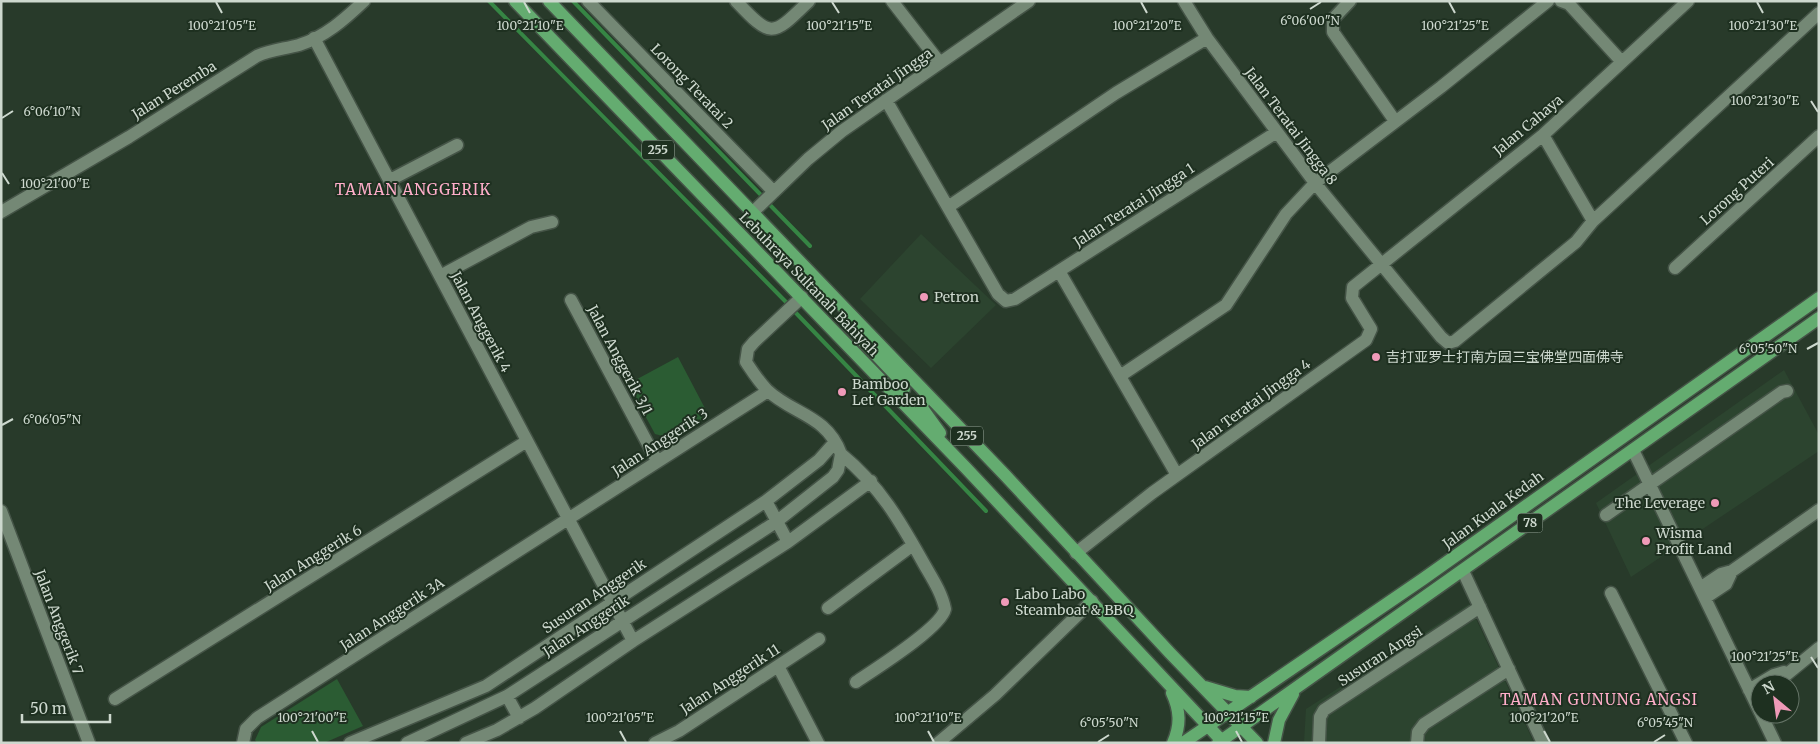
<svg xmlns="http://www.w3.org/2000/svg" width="1820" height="744" font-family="Merriweather,'Noto Sans SC',serif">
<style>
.built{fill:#2c442f}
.green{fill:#2b5c33}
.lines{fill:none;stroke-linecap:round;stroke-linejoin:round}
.stream{stroke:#368544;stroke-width:4}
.minor-casing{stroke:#455447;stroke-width:15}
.major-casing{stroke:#455447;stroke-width:15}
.minor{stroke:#748875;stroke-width:12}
.major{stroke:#64ac70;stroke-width:12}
.ticks{fill:none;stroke:#cdd8ce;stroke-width:2}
.poi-dot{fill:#ef9ab8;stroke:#1e3020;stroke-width:2}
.labels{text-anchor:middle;stroke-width:4;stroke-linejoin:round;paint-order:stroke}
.shield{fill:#1e3020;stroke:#98a69a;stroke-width:1}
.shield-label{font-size:12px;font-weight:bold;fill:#cdd8ce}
.street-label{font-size:14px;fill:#cdd8ce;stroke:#1e3020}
.poi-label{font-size:14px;fill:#cdd8ce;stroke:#1e3020;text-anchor:start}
.neighbourhood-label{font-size:15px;letter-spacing:1px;fill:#ffaeca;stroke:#1e3020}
.ticks-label{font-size:12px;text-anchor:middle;fill:#cdd8ce;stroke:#1e3020;stroke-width:4;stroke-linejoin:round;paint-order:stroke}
</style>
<rect width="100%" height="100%" fill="#283a2a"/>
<!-- built -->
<path class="built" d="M921,234L996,305L931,368L860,299Z
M1784,370L1819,435V451L1631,577L1596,503Z
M1469,604L1534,743H1304L1306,709Z"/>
<!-- green -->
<path class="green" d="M678,357L709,416L674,439L655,434L628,384Z
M337,679L363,726L324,743H257L255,740L261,727Z"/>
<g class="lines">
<!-- stream -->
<path class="stream" d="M489,1L786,302
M573,1L760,194
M770,205L810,246
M796,313L986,511"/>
<!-- minor casing -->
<g class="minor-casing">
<path id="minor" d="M588,1L774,192
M736,1C772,39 772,37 809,1
M892,1L940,63
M1184,1L1207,38L1315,183L1441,337L1448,343L1455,341L1576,242L1593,221L1819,13
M1350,1L1333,19V32L1395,121
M1561,1L1569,4L1622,62
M314,38L633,641
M886,100L998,294L1006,301L1015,299L1277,132
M1543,135L1593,221
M390,180L457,145
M948,207L1116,93L1207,38
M1,212L129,137L257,56C270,50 284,49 299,45C325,37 345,19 364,1
M752,213L808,159L842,131L1029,1
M1675,268L1819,136
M1059,271L1177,475
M440,276L531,227L552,222
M571,300L657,461
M1120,376L1226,305L1286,214L1315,183L1441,87L1548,1
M1633,450L1760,712
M841,454C880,486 900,521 924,564C932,578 942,593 945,609C941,628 875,669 856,682
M766,501L788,542
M1,511L89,743
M1606,515L1782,392L1787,391
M1076,553L1152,493L1366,340L1371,329L1352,298L1353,287L1543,135L1688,1
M1463,571L1543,743
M1700,588L1721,574L1732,571L1819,510
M1611,593L1686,743
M1705,598L1726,584L1732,571
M828,608L913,545
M778,666L818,743
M1775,684L1819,648
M1749,690L1774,675L1784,672
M507,696L519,718
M115,699L527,441
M1761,714L1775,743
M243,743L246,729L257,718L768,391
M350,743L486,686L766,501L819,460L835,442
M407,743L507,696L776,522L833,477L838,470L841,454C827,415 792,414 767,390C759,382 752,371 746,362L748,349L754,342L802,297
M466,743L497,730L535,708L633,641L788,542L871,481
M655,743L679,731L819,639
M938,743L995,695L1092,601
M1319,743L1320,717L1324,710L1480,607
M1417,743L1418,732L1424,724L1509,669"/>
</g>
<!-- major casing -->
<g class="major-casing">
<path id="major" d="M515,1L965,467L1224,743
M549,1L1005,475L1170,653L1257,743
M848,325L901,381L904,389L897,398
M929,396L923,402L922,408L940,433
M1205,687L1235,696L1251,697
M1172,693C1180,710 1181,725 1173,743
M1183,743L1423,579L1819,298
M1218,743L1819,318
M1274,743L1279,720L1293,694"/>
</g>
<!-- minor -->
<use href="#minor" class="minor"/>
<!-- major -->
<use href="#major" class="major"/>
</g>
<!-- ticks -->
<path class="ticks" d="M216,2L222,13M524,2L530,13M832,2L839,13M1141,2L1147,13M1449,2L1455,13M1757,2L1763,13M1310,9L1321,2M1811,101L1818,112M2,118L13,111M2,173L9,184M1807,349L1818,343M2,425L13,419M1811,657L1818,668M312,731L318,742M620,731L626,742M928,731L934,742M1236,731L1242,742M1544,731L1550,742M1098,742L1109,735M1654,742L1665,735"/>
<!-- markers -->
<g class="poi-dot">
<circle cx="924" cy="297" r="5"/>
<circle cx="1376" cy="357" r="5"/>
<circle cx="842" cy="392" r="5"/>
<circle cx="1715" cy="503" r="5"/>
<circle cx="1646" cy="541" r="5"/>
<circle cx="1005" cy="602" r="5"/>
</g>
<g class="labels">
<!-- shield labels -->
<g class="shield">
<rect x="642" y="140.5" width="32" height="19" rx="4"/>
<rect x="951" y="426.5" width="32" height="19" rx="4"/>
<rect x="1517.5" y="513.5" width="25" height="19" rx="4"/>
</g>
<g class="shield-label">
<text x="658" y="154">255</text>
<text x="967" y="440">255</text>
<text x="1530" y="527">78</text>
</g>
<!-- street labels -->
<g class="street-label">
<text transform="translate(692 86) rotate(46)" y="5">Lorong Teratai 2</text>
<text transform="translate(877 89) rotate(-35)" y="5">Jalan Teratai Jingga</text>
<text transform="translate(174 90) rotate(-32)" y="5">Jalan Peremba</text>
<text transform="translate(1528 125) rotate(-40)" y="5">Jalan Cahaya</text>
<text transform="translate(1291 126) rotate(53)" y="5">Jalan Teratai Jingga 8</text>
<text transform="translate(1737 191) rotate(-42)" y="5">Lorong Puteri</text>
<text transform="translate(1134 205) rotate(-33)" y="5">Jalan Teratai Jingga 1</text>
<text transform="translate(809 284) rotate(46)" y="5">Lebuhraya Sultanah Bahiyah</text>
<text transform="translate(481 322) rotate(62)" y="5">Jalan Anggerik 4</text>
<text transform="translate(620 360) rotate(62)" y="5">Jalan Anggerik 3/1</text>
<text transform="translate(1251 404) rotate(-36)" y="5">Jalan Teratai Jingga 4</text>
<text transform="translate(660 442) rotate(-33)" y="5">Jalan Anggerik 3</text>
<text transform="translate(1493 510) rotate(-36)" y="5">Jalan Kuala Kedah</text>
<text transform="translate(313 558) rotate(-32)" y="5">Jalan Anggerik 6</text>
<text transform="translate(594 596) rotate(-34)" y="5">Susuran Anggerik</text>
<text transform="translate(392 614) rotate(-33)" y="5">Jalan Anggerik 3A</text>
<text transform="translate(59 622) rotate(69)" y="5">Jalan Anggerik 7</text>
<text transform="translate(586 626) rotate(-33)" y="5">Jalan Anggerik</text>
<text transform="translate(1380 656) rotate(-33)" y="5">Susuran Angsi</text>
<text transform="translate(730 679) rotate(-33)" y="5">Jalan Anggerik 11</text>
</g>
<!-- poi labels -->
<g class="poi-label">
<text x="934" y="302">Petron</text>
<text x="1386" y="362">吉打亚罗士打南方园三宝佛堂四面佛寺</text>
<text x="852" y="389">Bamboo<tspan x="852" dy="16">Let Garden</tspan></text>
<text x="1705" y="508" text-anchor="end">The Leverage</text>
<text x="1656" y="538">Wisma<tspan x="1656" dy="16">Profit Land</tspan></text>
<text x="1015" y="599">Labo Labo<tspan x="1015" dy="16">Steamboat &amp; BBQ</tspan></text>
</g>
<!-- neighbourhood labels -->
<g class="neighbourhood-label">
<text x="413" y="195">TAMAN ANGGERIK</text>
<text x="1599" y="705">TAMAN GUNUNG ANGSI</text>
</g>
</g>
<g class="ticks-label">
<text x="1310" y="25">6°06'00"N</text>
<text x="222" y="30">100°21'05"E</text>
<text x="530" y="30">100°21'10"E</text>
<text x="839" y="30">100°21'15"E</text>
<text x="1147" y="30">100°21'20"E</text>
<text x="1455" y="30">100°21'25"E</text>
<text x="1763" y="30">100°21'30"E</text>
<text x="1765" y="105">100°21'30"E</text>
<text x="52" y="116">6°06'10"N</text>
<text x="55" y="188">100°21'00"E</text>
<text x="1768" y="353">6°05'50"N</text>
<text x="52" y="424">6°06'05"N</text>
<text x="1765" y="661">100°21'25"E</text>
<text x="312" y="722">100°21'00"E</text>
<text x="620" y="722">100°21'05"E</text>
<text x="928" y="722">100°21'10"E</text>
<text x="1236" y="722">100°21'15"E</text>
<text x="1544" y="722">100°21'20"E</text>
<text x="1109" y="727">6°05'50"N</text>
<text x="1665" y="727">6°05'45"N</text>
</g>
<!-- border -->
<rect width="1820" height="744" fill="none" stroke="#cdd8ce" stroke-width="5"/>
<!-- north arrow -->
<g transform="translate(1775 699) rotate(331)"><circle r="24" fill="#1e3020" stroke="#647366"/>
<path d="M0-4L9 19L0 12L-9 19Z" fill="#ef9ab8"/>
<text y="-8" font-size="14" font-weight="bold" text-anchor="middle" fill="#cdd8ce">N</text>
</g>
<!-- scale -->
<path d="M22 714v8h88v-8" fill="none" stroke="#cdd8ce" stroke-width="2.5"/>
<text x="30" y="714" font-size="15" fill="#cdd8ce" stroke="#1e3020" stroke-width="4" paint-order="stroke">50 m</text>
</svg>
